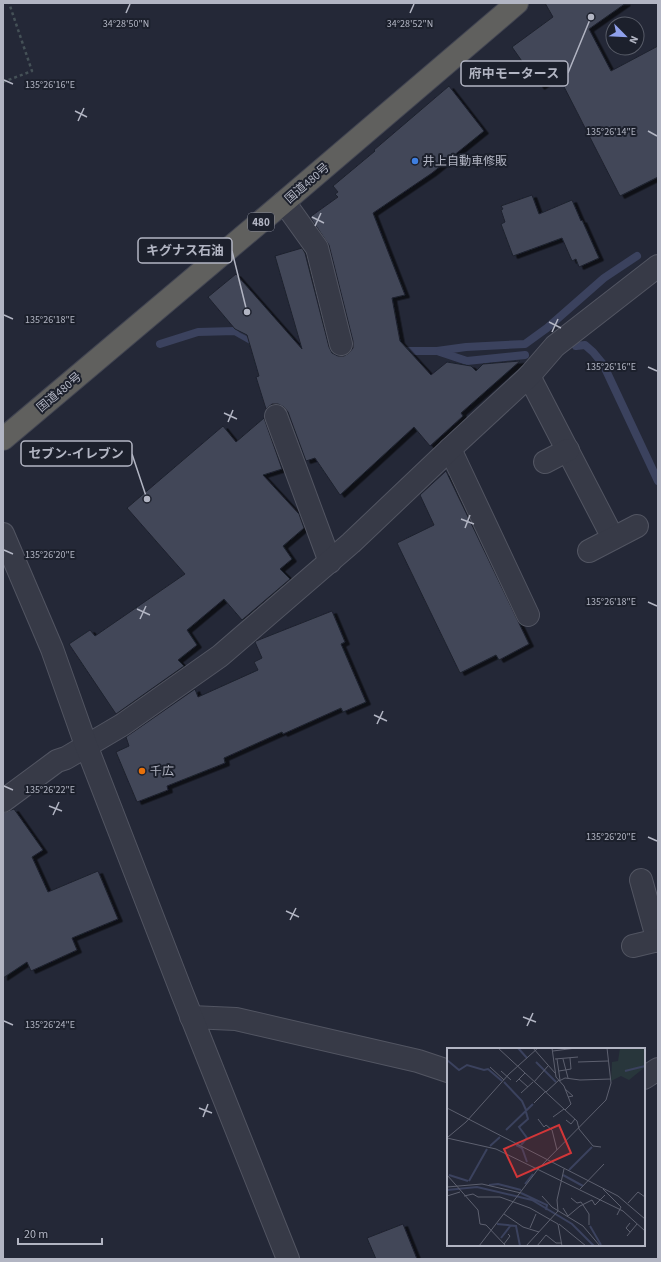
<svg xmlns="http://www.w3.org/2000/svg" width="661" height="1262" viewBox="0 0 661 1262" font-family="'Source Sans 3','Noto Sans JP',sans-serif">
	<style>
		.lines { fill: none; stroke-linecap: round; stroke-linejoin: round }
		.stream { stroke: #3b425e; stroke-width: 8 }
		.building { fill: #434758; stroke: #1e222e; filter: url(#shadow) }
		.minor-casing { stroke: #525562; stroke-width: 24 }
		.tertiary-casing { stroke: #525562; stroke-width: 24 }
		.trunk-casing { stroke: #424552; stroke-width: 24 }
		.path { stroke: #455157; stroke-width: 2.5; stroke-dasharray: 3 3; stroke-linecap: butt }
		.minor { stroke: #373a47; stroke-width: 22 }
		.tertiary { stroke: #373a47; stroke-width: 22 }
		.trunk { stroke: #60605e; stroke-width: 22 }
		.ticks { fill: none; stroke: #b2b5c3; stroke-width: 1.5 }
		.shop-dot { fill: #3f7fe0; stroke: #1c202c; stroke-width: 1.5 }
		.food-dot { fill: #e8710a; stroke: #1c202c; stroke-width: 1.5 }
		.labels { text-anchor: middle; stroke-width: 4; stroke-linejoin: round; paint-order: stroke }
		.shield { fill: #1c202c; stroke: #858896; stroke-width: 1 }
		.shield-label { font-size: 11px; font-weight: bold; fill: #b2b5c3 }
		.poi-label { font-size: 12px; fill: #b2b5c3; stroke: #1c202c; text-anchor: start }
		.street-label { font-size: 12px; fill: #b2b5c3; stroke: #1c202c }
		.inset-river { fill: none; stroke: #3b425e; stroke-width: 2 }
		.inset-road { fill: none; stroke: #5d606f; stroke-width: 1 }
		.view { fill: #d23638; fill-opacity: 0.15; stroke: #d23638; stroke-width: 2 }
		.inset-edge { fill: none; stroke: #b2b5c3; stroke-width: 2 }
		.ticks-label { font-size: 10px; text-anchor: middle; fill: #b2b5c3; stroke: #1c202c; stroke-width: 4; stroke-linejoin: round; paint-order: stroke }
		.leader { fill: none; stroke: #b2b5c3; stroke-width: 1.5 }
		.callout-dot { fill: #b2b5c3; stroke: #1c202c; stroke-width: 1.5 }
		.callout { fill: #1c202c; stroke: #b2b5c3; stroke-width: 1.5 }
		.callout-label { font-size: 13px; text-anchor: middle; font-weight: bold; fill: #b2b5c3 }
	</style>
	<defs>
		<filter id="shadow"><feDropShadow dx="4.5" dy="2.5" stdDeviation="0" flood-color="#0009"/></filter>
	</defs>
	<rect width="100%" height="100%" fill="#242837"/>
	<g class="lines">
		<g class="stream">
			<path d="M 160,344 L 198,332 L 235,331 L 258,344"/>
			<path d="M 576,346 L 585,345 L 593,352 L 603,364 L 658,481"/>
			<path d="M 399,351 L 437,351 L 466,347 L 525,344 L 547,328 L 604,278 L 637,256"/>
			<path d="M 440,352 L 467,361 L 525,355"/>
		</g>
	</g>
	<g class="building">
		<path d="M 545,3 L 626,3 L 589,29 L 611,71 L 658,46 L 658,177 L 620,196 L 558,75 L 540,87 L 512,47 L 553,17 Z"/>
		<path d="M 449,86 L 484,131 L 432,173 L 373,213 L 405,295 L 392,298 L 400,341 L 431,375 L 447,362 L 471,366 L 476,371 L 483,364 L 520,361 L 461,413 L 463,416 L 430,446 L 414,427 L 340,495 L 315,458 L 306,461 L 288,412 L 284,407 L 278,404 L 272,404 L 266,409 L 256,377 L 259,376 L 247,335 L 235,329 L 208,297 L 236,274 L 302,349 L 275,256 L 302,248 L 305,253 L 329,347 L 332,353 L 338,356 L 344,356 L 349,353 L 353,348 L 353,341 L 329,245 L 310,217 L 338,197 L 335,194 L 338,192 L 333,186 L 375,151 L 374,150 Z"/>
		<path d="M 532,195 L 539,214 L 572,200 L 581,221 L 582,220 L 599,258 L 579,267 L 576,259 L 572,261 L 562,238 L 513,256 L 501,224 L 505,222 L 501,210 L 503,209 L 501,206 Z"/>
		<path d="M 264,418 L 282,469 L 263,475 L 299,514 L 304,528 L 283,546 L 292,559 L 280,569 L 290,579 L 242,620 L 224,599 L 187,630 L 197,645 L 178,660 L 184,666 L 116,714 L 69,644 L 90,630 L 95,636 L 185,574 L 127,508 L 223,426 L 236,442 Z"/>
		<path d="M 446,471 L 529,644 L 499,660 L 496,655 L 460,673 L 397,543 L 434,525 L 420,495 Z"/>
		<path d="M 332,611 L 345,642 L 341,644 L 366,702 L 343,712 L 341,708 L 283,734 L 282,732 L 224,758 L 225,763 L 167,786 L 168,790 L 137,802 L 116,752 L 129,746 L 126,737 L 195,689 L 198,697 L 258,670 L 254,662 L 262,658 L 255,642 L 256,641 Z"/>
		<path d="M 14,809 L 43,850 L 32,857 L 48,892 L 98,871 L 118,919 L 72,938 L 77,950 L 31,971 L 27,962 L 3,978 L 3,813 Z"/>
		<path d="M 403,1224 L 417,1259 L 376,1259 L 367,1238 Z"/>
	</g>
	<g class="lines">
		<g class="minor-casing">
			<g id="minor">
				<path d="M 284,202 L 317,248 L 341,344"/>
				<path d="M 529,376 L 613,538"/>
				<path d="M 276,416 L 330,562"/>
				<path d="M 450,449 L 528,615"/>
				<path d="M 545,462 L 568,450"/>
				<path d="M 589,551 L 637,526"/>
				<path d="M 3,801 L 57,761 L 66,758 L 122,725 L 220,656 L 351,543 L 450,449 L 529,376 L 555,346 L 658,266"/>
				<path d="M 641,880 L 658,941"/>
				<path d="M 633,946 L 658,940"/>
				<path d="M 191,1017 L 236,1019 L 418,1061 L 448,1071"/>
				<path d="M 644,1078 L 658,1069"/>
			</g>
		</g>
		<g class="tertiary-casing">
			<path id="tertiary" d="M 3,534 L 52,649 L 86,745 L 182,993 L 288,1259"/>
		</g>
		<g class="trunk-casing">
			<path id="trunk" d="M 3,439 L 284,202 L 517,3"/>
		</g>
		<path class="path" d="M 3,82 L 32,71 L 9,3"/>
		<use href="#minor" class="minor"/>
		<use href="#tertiary" class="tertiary"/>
		<use href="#trunk" class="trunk"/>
	</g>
	<path class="ticks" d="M 126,13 L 130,4M 410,13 L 414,4M 4,80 L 13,84M 75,111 L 87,117M 78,121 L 84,108M 648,131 L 657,136M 312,217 L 324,223M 315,226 L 321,213M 4,315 L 13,319M 549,322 L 561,328M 552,332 L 558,319M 648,367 L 657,371M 224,413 L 237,419M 228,422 L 233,410M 461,519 L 474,524M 465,528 L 470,515M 4,550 L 13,554M 648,602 L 657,606M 137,609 L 150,615M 140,619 L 146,606M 374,715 L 387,721M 377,724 L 383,711M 4,786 L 13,790M 49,806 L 62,811M 53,815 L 59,802M 648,837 L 657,841M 286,911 L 299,917M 290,920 L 296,908M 523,1017 L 536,1022M 4,1021 L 13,1025M 527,1026 L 533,1013M 199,1108 L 212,1113M 203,1117 L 208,1104"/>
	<circle class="shop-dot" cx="415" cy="161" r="4"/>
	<circle class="food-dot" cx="142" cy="771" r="4"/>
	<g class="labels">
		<rect class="shield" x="248" y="213" width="26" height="18" rx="3"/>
		<g class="shield-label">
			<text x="261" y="226">480</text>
		</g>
		<g class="poi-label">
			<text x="423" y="165">井上自動車修販</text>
			<text x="150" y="775">千広</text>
		</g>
		<g class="street-label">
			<text transform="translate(307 183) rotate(-41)" y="4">国道480号</text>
			<text transform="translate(59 392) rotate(-40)" y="4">国道480号</text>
		</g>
	</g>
	<g transform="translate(447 1048)">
		<rect width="198" height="198" fill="#242837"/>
		<path d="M 173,0 L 198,0 L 198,19 L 182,32 L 174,28 L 164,33 L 165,14 L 171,13 Z" fill="#28363b"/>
		<path class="inset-river" d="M 71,0 L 80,10M 0,12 L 12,22 L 20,17 L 37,22 L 41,21 L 55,33M 89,14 L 109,34M 178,23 L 198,18M 57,34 L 75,53 L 79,62M 59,82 L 86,56M 69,97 L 75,100 L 80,114M 74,97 L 80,90 L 72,79 L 81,71 L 79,64M 43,98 L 53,89M 122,122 L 145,99M 2,127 L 21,133M 116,127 L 136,138M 22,133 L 40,101M 78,136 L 86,126M 42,137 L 51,136 L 74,142M 0,142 L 30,139 L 85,152 L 125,176 L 147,198M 74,145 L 100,157 L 99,162M 50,176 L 69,178 L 73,198M 143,178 L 154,197M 54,190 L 64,177"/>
		<path class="inset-road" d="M 51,0 L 130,73 L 132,81 L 146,98 L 154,99M 86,0 L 108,25M 105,0 L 109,29 L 117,38 L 124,56 L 118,62M 106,3 L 129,0M 108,11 L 131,9M 110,11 L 113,32M 116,11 L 121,30M 131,14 L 161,13M 43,19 L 57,32M 54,23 L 64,32M 112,23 L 124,21 L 123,10M 72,31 L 81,39M 112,33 L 118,30 L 133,32 L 164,31M 69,34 L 78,25M 87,34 L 101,18M 118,41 L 126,48 L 121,49M 99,44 L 112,32M 74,45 L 86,34M 87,55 L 99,43M 0,60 L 171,148 L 198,171M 106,69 L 117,61M 91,71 L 97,79 L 99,77 L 105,82 L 110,102M 119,72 L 124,76 L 128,71M 1,89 L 19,74 L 62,26 L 91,0M 0,90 L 49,101 L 176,163 L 198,183M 0,127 L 31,162 L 33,176 L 39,177 L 59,198M 0,139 L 35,136 L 74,145M 133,141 L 157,116M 156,141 L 174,159 L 170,167M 0,148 L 13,144M 17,148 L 26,146 L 31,149 L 53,149 L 83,160 L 111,176 L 115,198M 95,148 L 105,159 L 136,178 L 153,198M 124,150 L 130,155 L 134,154 L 142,166 L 142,177M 145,152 L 148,157 L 158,147M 181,155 L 191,144 L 198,149M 116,160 L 121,168 L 133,158 L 145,152M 57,166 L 76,179 L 92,184M 112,176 L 139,198M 83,180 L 89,166M 183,184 L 179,180 L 183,175M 180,188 L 190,176M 57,196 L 63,188 L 61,186M 32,198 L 92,120 L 159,52 L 164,35 L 160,0M 79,198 L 111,163 L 110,152 L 117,121M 90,198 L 99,187 L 109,195 L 115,195"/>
		<path class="view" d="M 112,77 L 124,105 L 70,129 L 57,101 Z"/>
		<rect width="198" height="198" class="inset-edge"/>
	</g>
	<g class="ticks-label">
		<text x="410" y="27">34°28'52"N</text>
		<text x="126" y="27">34°28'50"N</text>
		<text x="50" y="88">135°26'16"E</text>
		<text x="611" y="135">135°26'14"E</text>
		<text x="50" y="323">135°26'18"E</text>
		<text x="611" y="370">135°26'16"E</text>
		<text x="50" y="558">135°26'20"E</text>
		<text x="611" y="605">135°26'18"E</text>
		<text x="50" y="793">135°26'22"E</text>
		<text x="611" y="840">135°26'20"E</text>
		<text x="50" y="1028">135°26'24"E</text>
	</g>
	<path class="leader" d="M591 17L568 73M247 312L232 251M147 499L132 454"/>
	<g class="callout-dot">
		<circle cx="591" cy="17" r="4"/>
		<circle cx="247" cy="312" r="4"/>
		<circle cx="147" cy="499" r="4"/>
	</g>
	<g class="callout">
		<rect x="461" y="61" width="107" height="25" rx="4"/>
		<rect x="138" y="238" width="94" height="25" rx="4"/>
		<rect x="21" y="441" width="111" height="25" rx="4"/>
	</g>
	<g class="callout-label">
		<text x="514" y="78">府中モータース</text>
		<text x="185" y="255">キグナス石油</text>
		<text x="76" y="458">セブン-イレブン</text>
	</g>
	<rect width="661" height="1262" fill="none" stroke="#b2b5c3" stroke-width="8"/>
	<g transform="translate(625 36) rotate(114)"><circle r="19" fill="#1c202c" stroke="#585c68"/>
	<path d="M0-3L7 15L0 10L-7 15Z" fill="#8fa0eb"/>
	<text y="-6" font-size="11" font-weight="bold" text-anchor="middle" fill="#b2b5c3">N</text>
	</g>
	<path d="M18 1238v6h84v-6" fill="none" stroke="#b2b5c3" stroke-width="2"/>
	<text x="24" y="1238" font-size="12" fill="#b2b5c3" stroke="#1c202c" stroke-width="3" paint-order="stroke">20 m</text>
</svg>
